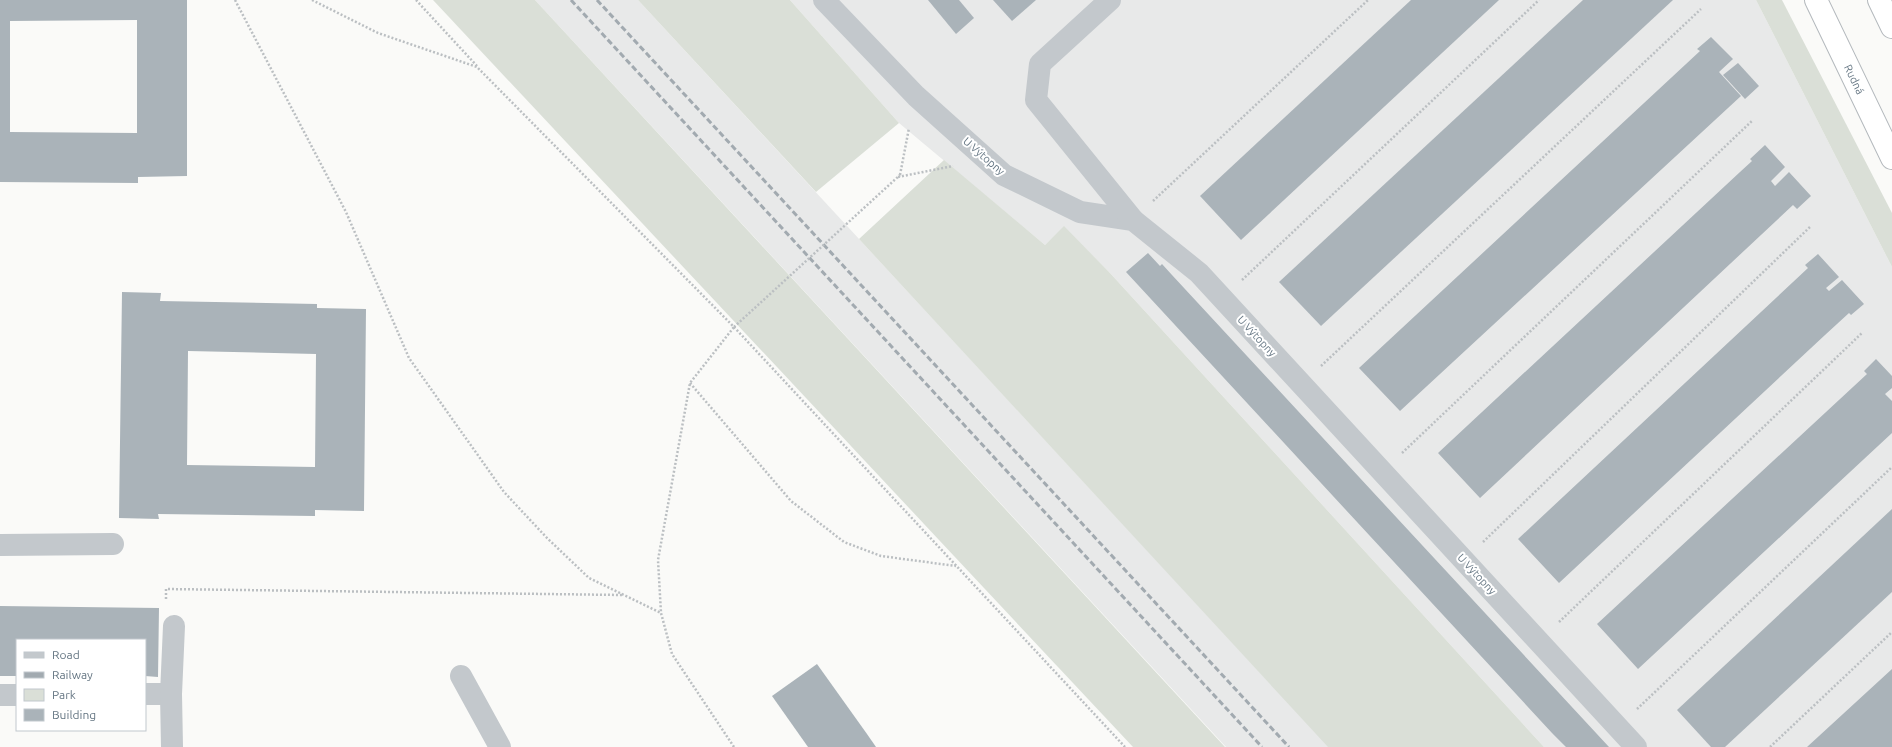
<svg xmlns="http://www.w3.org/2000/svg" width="1892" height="747" viewBox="0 0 1892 747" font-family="Ubuntu,sans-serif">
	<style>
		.built { fill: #e8e9e9 }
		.green { fill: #dadfd7 }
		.building { fill: #aab3b9; fill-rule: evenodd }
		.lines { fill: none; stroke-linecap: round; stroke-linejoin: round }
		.highway-casing { stroke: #b4b9bd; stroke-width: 24 }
		.path { stroke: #bbbfc2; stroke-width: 2.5; stroke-dasharray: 2 2; stroke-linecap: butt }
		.minor { stroke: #c3c8cc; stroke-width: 22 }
		.highway { stroke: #fff; stroke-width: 22 }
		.rail { stroke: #a2aab0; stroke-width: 3; stroke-dasharray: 6 3; stroke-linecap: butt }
		.path-bridge { stroke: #bbbfc2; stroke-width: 2.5; stroke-dasharray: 2 2; stroke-linecap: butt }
		.labels { text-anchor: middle; stroke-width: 4; stroke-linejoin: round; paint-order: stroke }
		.street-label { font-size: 11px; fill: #657683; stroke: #fff }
	</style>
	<rect width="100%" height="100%" fill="#fafaf8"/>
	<g class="built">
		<path d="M 535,0 L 638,0 L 1329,747 L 1226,747 Z"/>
		<path d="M 790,0 L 1756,0 L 1892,267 L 1892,747 L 1544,747 L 1110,273 L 1064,227 L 1045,245 L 899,123 Z"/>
	</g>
	<g class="green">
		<path d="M 433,0 L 535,0 L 1225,747 L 1133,747 Z"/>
		<path d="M 638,0 L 790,0 L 899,123 L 816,192 Z"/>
		<path d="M 1756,0 L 1782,0 L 1892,213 L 1892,267 Z"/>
		<path d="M 944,160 L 1045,245 L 1064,226 L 1110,273 L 1544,747 L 1328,747 L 859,239 Z"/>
	</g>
	<g class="building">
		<path d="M 0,0 L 187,0 L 187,176 L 138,177 L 138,183 L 0,182 ZM 137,20 L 137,133 L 10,132 L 10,21 Z"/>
		<path d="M 928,0 L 959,0 L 974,18 L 956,34 Z"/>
		<path d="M 993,0 L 1036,0 L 1012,21 Z"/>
		<path d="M 1411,0 L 1499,0 L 1241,240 L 1200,196 Z"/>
		<path d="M 1583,0 L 1673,0 L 1321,326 L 1279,282 Z"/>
		<path d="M 1711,37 L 1733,59 L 1719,72 L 1741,96 L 1400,411 L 1359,368 L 1700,51 L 1697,49 Z"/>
		<path d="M 1738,63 L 1759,86 L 1745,99 L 1723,75 Z"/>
		<path d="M 1765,145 L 1785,167 L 1771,181 L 1775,186 L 1789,172 L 1811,196 L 1797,209 L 1793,205 L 1480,498 L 1438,453 L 1740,172 L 1752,161 L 1750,159 Z"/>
		<path d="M 1148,253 L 1160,266 L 1162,264 L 1172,275 L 1609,747 L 1566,747 L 1552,733 L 1126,272 Z"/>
		<path d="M 1818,254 L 1839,277 L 1826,288 L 1829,291 L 1842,280 L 1864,304 L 1851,315 L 1849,313 L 1825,335 L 1559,583 L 1518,539 L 1808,268 L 1805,265 Z"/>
		<path d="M 122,292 L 161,293 L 160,301 L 317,304 L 317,308 L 366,309 L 364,511 L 315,510 L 315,516 L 158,514 L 159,519 L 119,518 ZM 188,351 L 316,354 L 315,467 L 187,465 Z"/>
		<path d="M 1876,359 L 1892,376 L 1892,388 L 1885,394 L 1892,401 L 1892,433 L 1638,669 L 1597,624 L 1867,374 L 1864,371 Z"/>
		<path d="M 1892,509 L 1892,592 L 1725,747 L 1711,747 L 1677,710 Z"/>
		<path d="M 0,606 L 159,608 L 158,677 L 145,676 L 145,640 L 17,640 L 17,676 L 0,676 Z"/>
		<path d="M 817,664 L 867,734 L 876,747 L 808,747 L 772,696 Z"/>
		<path d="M 1892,669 L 1892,747 L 1807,747 L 1819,736 Z"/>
	</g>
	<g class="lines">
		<g class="highway-casing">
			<g id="highway">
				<path id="s1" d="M 1816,0 L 1892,158"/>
				<path d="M 1879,0 L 1892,27"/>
			</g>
		</g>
		<g class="path">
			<path d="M 235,0 L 346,212 L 409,358 L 504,492 L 547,538 L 589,578 L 661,613"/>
			<path d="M 312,0 L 378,33 L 477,67 L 734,327 L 1125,747"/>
			<path d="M 416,0 L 477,66"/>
			<path d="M 900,175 L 909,128"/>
			<path d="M 898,177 L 953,166"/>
			<path d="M 1153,201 L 1368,0"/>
			<path d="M 1242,280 L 1539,0"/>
			<path d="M 1321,366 L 1701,9"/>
			<path d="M 690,383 L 791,501 L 844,542 L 881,556 L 956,566"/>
			<path d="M 1402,453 L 1753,120"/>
			<path d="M 1483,542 L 1811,226"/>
			<path d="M 166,599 L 166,589 L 622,595"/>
			<path d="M 1559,622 L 1862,333"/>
			<path d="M 1637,709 L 1892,467"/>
			<path d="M 734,747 L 672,654 L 661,613 L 658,560 L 690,383 L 734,327"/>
			<path d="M 1770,747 L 1892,632"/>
		</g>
		<g class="minor">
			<path d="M 824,0 L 916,96 L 1004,175 L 1080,212 L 1133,220 L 1199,273 L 1636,747"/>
			<path d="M 1110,0 L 1040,64 L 1036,100 L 1133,220"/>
			<path d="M 0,545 L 113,544"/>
			<path d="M 461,676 L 500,747"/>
			<path d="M 145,694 L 171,694"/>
			<path d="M 0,695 L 17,695"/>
			<path d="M 172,747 L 171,694 L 174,626"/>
		</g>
		<use href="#highway" class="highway"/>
		<g class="rail">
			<path d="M 571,0 L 1262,747"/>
			<path d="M 597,0 L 1289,747"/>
		</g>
		<path class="path-bridge" d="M 734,327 L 900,175"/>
	</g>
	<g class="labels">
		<g class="street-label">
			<text dy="4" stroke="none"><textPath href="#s1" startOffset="88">Rudná</textPath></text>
			<text transform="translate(984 156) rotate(41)" y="4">U Výtopny</text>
			<text transform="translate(1257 336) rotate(47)" y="4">U Výtopny</text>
			<text transform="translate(1477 574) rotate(47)" y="4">U Výtopny</text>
		</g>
	</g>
	<rect x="16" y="639" width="130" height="92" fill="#ffffff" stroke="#c1c8cd"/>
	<rect x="24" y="652" width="20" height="6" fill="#c3c8cc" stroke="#c1c8cd"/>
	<text x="52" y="659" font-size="12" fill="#657683">Road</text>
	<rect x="24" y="672" width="20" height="6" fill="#a2aab0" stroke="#c1c8cd"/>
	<text x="52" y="679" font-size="12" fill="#657683">Railway</text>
	<rect x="24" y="689" width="20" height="12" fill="#dadfd7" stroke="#c1c8cd"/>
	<text x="52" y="699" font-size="12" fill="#657683">Park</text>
	<rect x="24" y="709" width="20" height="12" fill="#aab3b9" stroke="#c1c8cd"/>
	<text x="52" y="719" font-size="12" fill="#657683">Building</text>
</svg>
